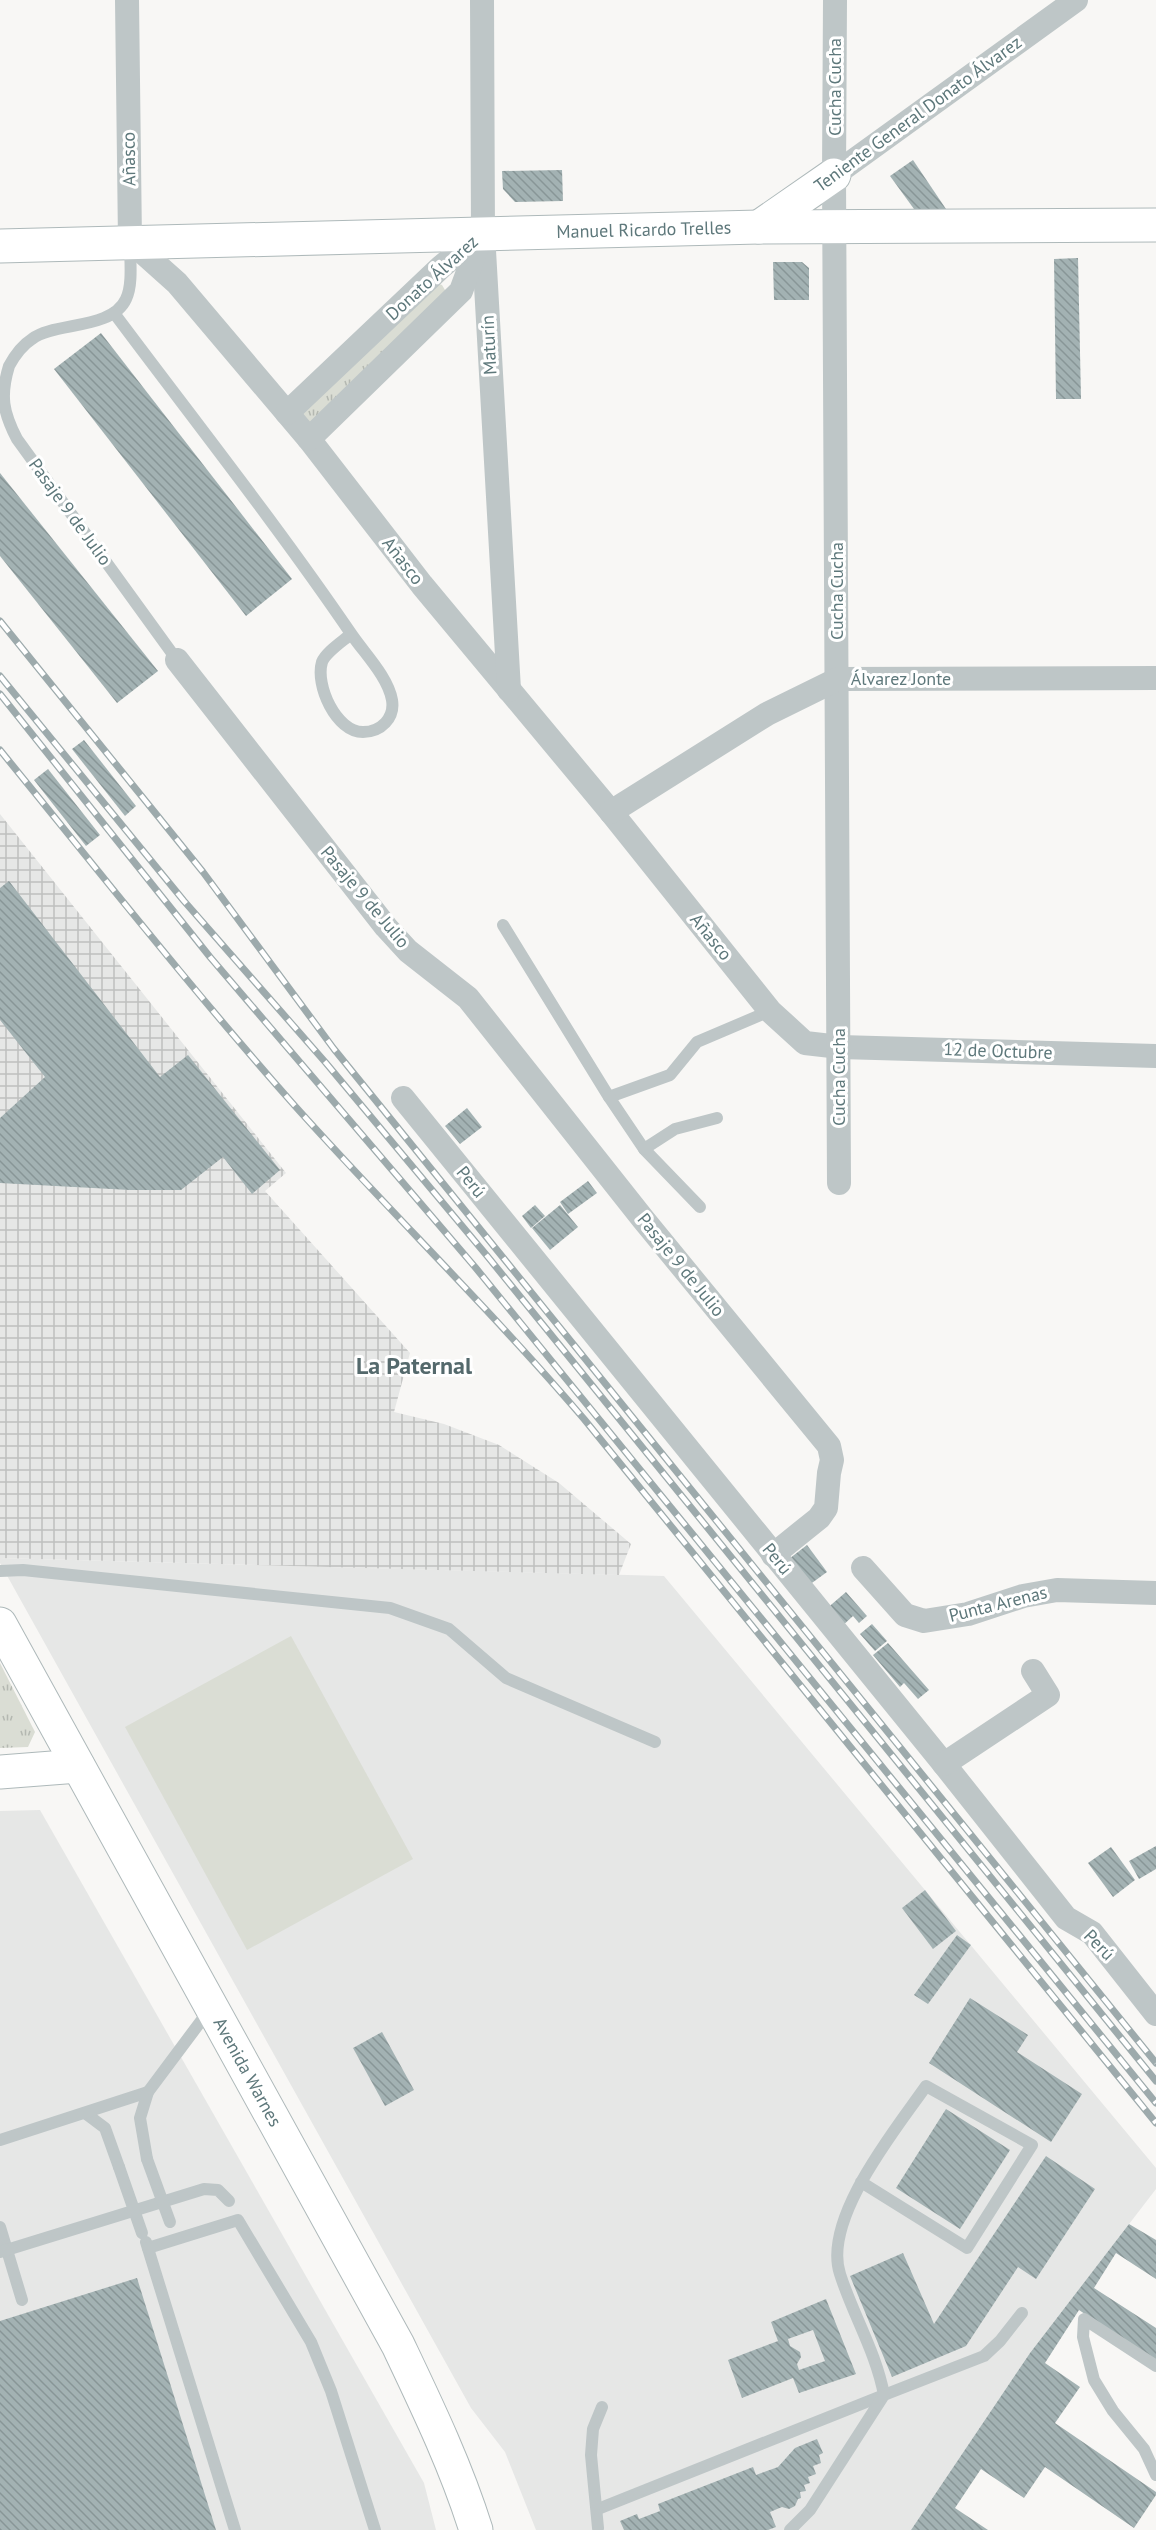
<svg xmlns="http://www.w3.org/2000/svg" width="1156" height="2530" viewBox="0 0 1156 2530" font-family="'PT Sans',sans-serif">
	<style>
		.built { fill: #e6e7e6 }
		.industrial { fill: url(#industrial-grid) }
		.park { fill: url(#park-tufts) }
		.pitch { fill: #daddd4 }
		.building { fill: url(#building-back-hatch); fill-rule: evenodd }
		.lines { fill: none; stroke-linecap: round; stroke-linejoin: round }
		.secondary-casing { stroke: #aeb9ba; stroke-width: 35 }
		.lane { stroke: #bec6c7; stroke-width: 12 }
		.street { stroke: #bec6c7; stroke-width: 24 }
		.secondary { stroke: #fff; stroke-width: 33 }
		.rail-casing { stroke: #9daaac; stroke-width: 7 }
		.rail { stroke: #fff; stroke-width: 4.5; stroke-dasharray: 14; stroke-linecap: butt }
		.lane-bridge { stroke: #bec6c7; stroke-width: 12 }
		.labels { text-anchor: middle; stroke-width: 6; stroke-linejoin: round; paint-order: stroke }
		.street-label { font-size: 18px; fill: #5e787b; stroke: #fff }
		.district-label { font-size: 24px; font-weight: bold; fill: #54696c; stroke: #fff }
	</style>
	<defs>
		<pattern id="industrial-grid" width="8" height="8" patternUnits="userSpaceOnUse" patternTransform="scale(1.5)"><rect width="8" height="8" fill="#e6e7e6"/><path d="M0 4h8M4 0v8" fill="none" stroke="#bec0bf"/></pattern>
		<pattern id="park-tufts" width="24" height="20" patternUnits="userSpaceOnUse" patternTransform="scale(1.5)"><rect width="24" height="20" fill="#daddd4"/><path d="M3 7l-1-3M5 7V3M7 7l1-3M15 17l-1-3M17 17v-4M19 17l1-3" fill="none" stroke="#b4b8b1"/></pattern>
		<pattern id="building-back-hatch" width="6" height="6" patternUnits="userSpaceOnUse" patternTransform="scale(1.5)"><rect width="6" height="6" fill="#a3b2b3"/><path d="M-1 5l2 2M0 0l6 6M5-1l2 2" fill="none" stroke="#889697"/></pattern>
	</defs>
	<rect width="100%" height="100%" fill="#f8f7f5"/>
	<g class="built">
		<path d="M 0,1558 L 664,1576 L 1156,2168 L 1156,2189 L 1030,2353 L 911,2530 L 536,2530 L 505,2452 L 471,2408 L 0,1563 Z"/>
		<path d="M 40,1810 L 424,2483 L 436,2530 L 0,2530 L 0,1811 Z"/>
	</g>
	<path class="industrial" d="M 0,814 L 286,1173 L 265,1191 L 410,1353 L 394,1412 L 444,1424 L 499,1445 L 559,1483 L 631,1544 L 619,1575 L 0,1558 Z"/>
	<g class="park">
		<path d="M 434,282 L 442,285 L 448,295 L 309,439 L 287,413 Z"/>
		<path d="M 0,1663 L 35,1732 L 28,1747 L 0,1748 Z"/>
	</g>
	<path class="pitch" d="M 291,1636 L 413,1859 L 247,1950 L 125,1727 Z"/>
	<g class="building">
		<path d="M 913,160 L 946,209 L 914,209 L 890,176 Z"/>
		<path d="M 562,170 L 563,201 L 515,202 L 503,189 L 502,171 Z"/>
		<path d="M 1078,258 L 1081,399 L 1056,399 L 1054,259 Z"/>
		<path d="M 773,262 L 802,262 L 809,268 L 809,300 L 774,300 Z"/>
		<path d="M 101,333 L 292,579 L 246,616 L 54,369 Z"/>
		<path d="M 0,473 L 158,671 L 117,703 L 0,556 Z"/>
		<path d="M 84,740 L 136,806 L 125,816 L 72,749 Z"/>
		<path d="M 48,769 L 100,835 L 86,846 L 34,780 Z"/>
		<path d="M 9,881 L 160,1077 L 188,1055 L 280,1170 L 252,1194 L 223,1157 L 181,1190 L 130,1190 L 0,1183 L 0,1118 L 45,1077 L 0,1020 L 0,888 Z"/>
		<path d="M 467,1108 L 482,1127 L 460,1144 L 445,1126 Z"/>
		<path d="M 588,1181 L 597,1193 L 568,1214 L 560,1202 Z"/>
		<path d="M 535,1205 L 545,1216 L 531,1228 L 522,1216 Z"/>
		<path d="M 560,1205 L 578,1227 L 550,1250 L 532,1228 Z"/>
		<path d="M 807,1545 L 827,1572 L 805,1588 L 785,1562 Z"/>
		<path d="M 846,1592 L 867,1616 L 859,1623 L 853,1616 L 840,1628 L 825,1610 Z"/>
		<path d="M 872,1624 L 887,1641 L 875,1651 L 860,1634 Z"/>
		<path d="M 888,1643 L 929,1690 L 918,1699 L 904,1683 L 900,1687 L 873,1655 Z"/>
		<path d="M 1156,1846 L 1156,1869 L 1139,1879 L 1129,1861 Z"/>
		<path d="M 1111,1847 L 1135,1880 L 1113,1897 L 1088,1863 Z"/>
		<path d="M 925,1890 L 956,1931 L 933,1949 L 902,1908 Z"/>
		<path d="M 957,1935 L 971,1945 L 928,2004 L 914,1995 Z"/>
		<path d="M 970,1998 L 1028,2035 L 1017,2052 L 1082,2094 L 1051,2142 L 929,2063 Z"/>
		<path d="M 382,2032 L 414,2090 L 385,2106 L 353,2048 Z"/>
		<path d="M 946,2109 L 1010,2150 L 960,2229 L 896,2188 Z"/>
		<path d="M 1046,2156 L 1095,2189 L 1036,2279 L 1018,2267 L 966,2346 L 892,2377 L 850,2276 L 903,2253 L 934,2324 Z"/>
		<path d="M 1129,2224 L 1156,2240 L 1156,2279 L 1116,2253 L 1094,2288 L 1156,2328 L 1156,2362 L 1079,2310 L 1045,2363 L 1080,2387 L 1055,2423 L 1156,2492 L 1156,2495 L 1134,2528 L 1045,2467 L 1024,2498 L 981,2469 L 955,2508 L 988,2530 L 911,2530 L 1030,2353 Z"/>
		<path d="M 137,2278 L 216,2530 L 0,2530 L 0,2321 Z"/>
		<path d="M 826,2299 L 856,2374 L 799,2393 L 793,2378 L 742,2398 L 728,2360 L 778,2341 L 771,2322 ZM 813,2330 L 825,2361 L 799,2370 L 797,2364 L 801,2357 L 800,2352 L 790,2346 L 788,2339 Z"/>
		<path d="M 817,2439 L 823,2453 L 819,2455 L 821,2463 L 813,2466 L 816,2474 L 808,2477 L 810,2483 L 804,2485 L 806,2491 L 800,2492 L 801,2498 L 798,2499 L 795,2506 L 789,2509 L 782,2507 L 770,2512 L 776,2527 L 768,2530 L 624,2530 L 620,2521 L 637,2514 L 639,2519 L 660,2511 L 658,2504 L 753,2467 L 756,2475 L 778,2467 L 795,2448 Z"/>
	</g>
	<g class="lines">
		<g class="secondary-casing">
			<g id="secondary">
				<path d="M 759,227 L 834,175"/>
				<path id="s1" d="M 0,246 L 759,227 L 1156,225"/>
				<path id="s2" d="M 0,1624 L 398,2345 C 427,2406 456,2466 476,2530"/>
				<path d="M 0,1772 L 78,1766"/>
			</g>
		</g>
		<g class="lane">
			<path d="M 130,244 C 130,260 133,285 126,299 C 112,330 54,322 32,339 C 21,346 15,355 9,366 C 0,396 3,412 17,439 L 177,660"/>
			<path d="M 114,313 C 194,420 277,525 352,635 C 365,654 388,677 392,700 C 395,718 381,732 363,732 C 336,732 315,685 322,662 C 326,652 343,641 351,634"/>
			<path d="M 503,925 L 609,1097 L 670,1075 L 697,1042 L 770,1011"/>
			<path d="M 609,1097 L 644,1149 L 700,1207"/>
			<path d="M 644,1149 L 675,1129 L 717,1118"/>
			<path d="M 0,1571 L 23,1570 L 390,1608 L 449,1629 L 506,1678 L 655,1742"/>
			<path d="M 85,2113 L 105,2128 L 119,2167"/>
			<path d="M 0,2140 L 148,2092"/>
			<path d="M 147,2159 L 140,2118 L 148,2092 L 210,2009"/>
			<path d="M 0,2227 L 22,2300"/>
			<path d="M 146,2242 L 235,2530"/>
			<path d="M 148,2248 L 238,2220 L 311,2342 L 331,2391 L 375,2530"/>
			<path d="M 0,2252 L 204,2189 L 218,2190 L 229,2201"/>
			<path d="M 1156,2366 L 1084,2319 L 1083,2337 L 1094,2380 L 1113,2411 L 1144,2449 L 1156,2475"/>
			<path d="M 598,2509 L 884,2395 C 876,2352 853,2315 840,2274 C 822,2219 896,2129 926,2086 L 1032,2145 L 967,2248 L 861,2182"/>
			<path d="M 598,2528 L 591,2455 L 593,2429 L 602,2407"/>
			<path d="M 790,2530 L 810,2510 L 884,2395 L 984,2356 L 1000,2341 L 1022,2313"/>
		</g>
		<g class="street">
			<path d="M 127,0 L 130,241 L 177,283 L 309,439 L 422,585 L 611,812 L 770,1011 L 805,1043 L 840,1047 L 1156,1056"/>
			<path d="M 482,0 L 483,233 L 509,690"/>
			<path d="M 835,0 L 834,175 L 839,1183"/>
			<path d="M 834,175 L 1076,0"/>
			<path d="M 287,413 L 441,267 L 481,234"/>
			<path d="M 309,439 L 461,291 L 479,242"/>
			<path d="M 177,660 L 386,927 L 408,951 L 468,998 L 643,1219 L 829,1446 L 832,1460 L 829,1473 L 826,1508 L 819,1518 L 773,1555"/>
			<path d="M 611,812 L 767,714 L 838,679 L 1156,678"/>
			<path d="M 403,1098 L 944,1764 L 1066,1918 L 1092,1933 L 1156,2014"/>
			<path d="M 863,1568 L 905,1615 L 924,1621 L 968,1614 L 1023,1596 L 1057,1590 L 1156,1593"/>
			<path d="M 944,1764 L 1048,1695 L 1033,1671"/>
		</g>
		<use href="#secondary" class="secondary"/>
		<g class="rail-casing">
			<g id="rail">
				<path d="M 0,621 L 203,872 L 334,1049 L 1156,2063"/>
				<path d="M 0,676 L 184,901 L 326,1063 L 488,1257 L 1156,2081"/>
				<path d="M 0,694 L 210,957 L 475,1267 L 1156,2103"/>
				<path d="M 0,750 C 97,869 193,991 295,1106 C 390,1212 492,1311 584,1419 L 1156,2123"/>
			</g>
		</g>
		<use href="#rail" class="rail"/>
		<g class="lane-bridge">
			<path d="M 147,2159 L 170,2222"/>
			<path d="M 119,2167 L 142,2233"/>
		</g>
	</g>
	<g class="labels">
		<g class="street-label">
			<text transform="translate(835 87) rotate(-90)" y="6">Cucha Cucha</text>
			<text transform="translate(918 114) rotate(-36)" y="6">Teniente General Donato Álvarez</text>
			<text transform="translate(129 159) rotate(-91)" y="6">Añasco</text>
			<text dy="6" stroke="none"><textPath href="#s1" startOffset="644">Manuel Ricardo Trelles</textPath></text>
			<text transform="translate(432 278) rotate(-42)" y="6">Donato Álvarez</text>
			<text transform="translate(489 345) rotate(-93)" y="6">Maturín</text>
			<text transform="translate(70 512) rotate(54)" y="6">Pasaje 9 de Julio</text>
			<text transform="translate(403 561) rotate(52)" y="6">Añasco</text>
			<text transform="translate(837 591) rotate(-90)" y="6">Cucha Cucha</text>
			<text x="901" y="685">Álvarez Jonte</text>
			<text transform="translate(365 897) rotate(50)" y="6">Pasaje 9 de Julio</text>
			<text transform="translate(711 937) rotate(51)" y="6">Añasco</text>
			<text transform="translate(998 1051) rotate(2)" y="6">12 de Octubre</text>
			<text transform="translate(839 1077) rotate(-90)" y="6">Cucha Cucha</text>
			<text transform="translate(471 1182) rotate(51)" y="6">Perú</text>
			<text transform="translate(681 1265) rotate(51)" y="6">Pasaje 9 de Julio</text>
			<text transform="translate(777 1559) rotate(51)" y="6">Perú</text>
			<text transform="translate(998 1604) rotate(-14)" y="6">Punta Arenas</text>
			<text transform="translate(1099 1945) rotate(46)" y="6">Perú</text>
			<text dy="6" stroke="none"><textPath href="#s2" startOffset="512">Avenida Warnes</textPath></text>
		</g>
		<g class="district-label">
			<text x="414" y="1374">La Paternal</text>
		</g>
	</g>
</svg>
